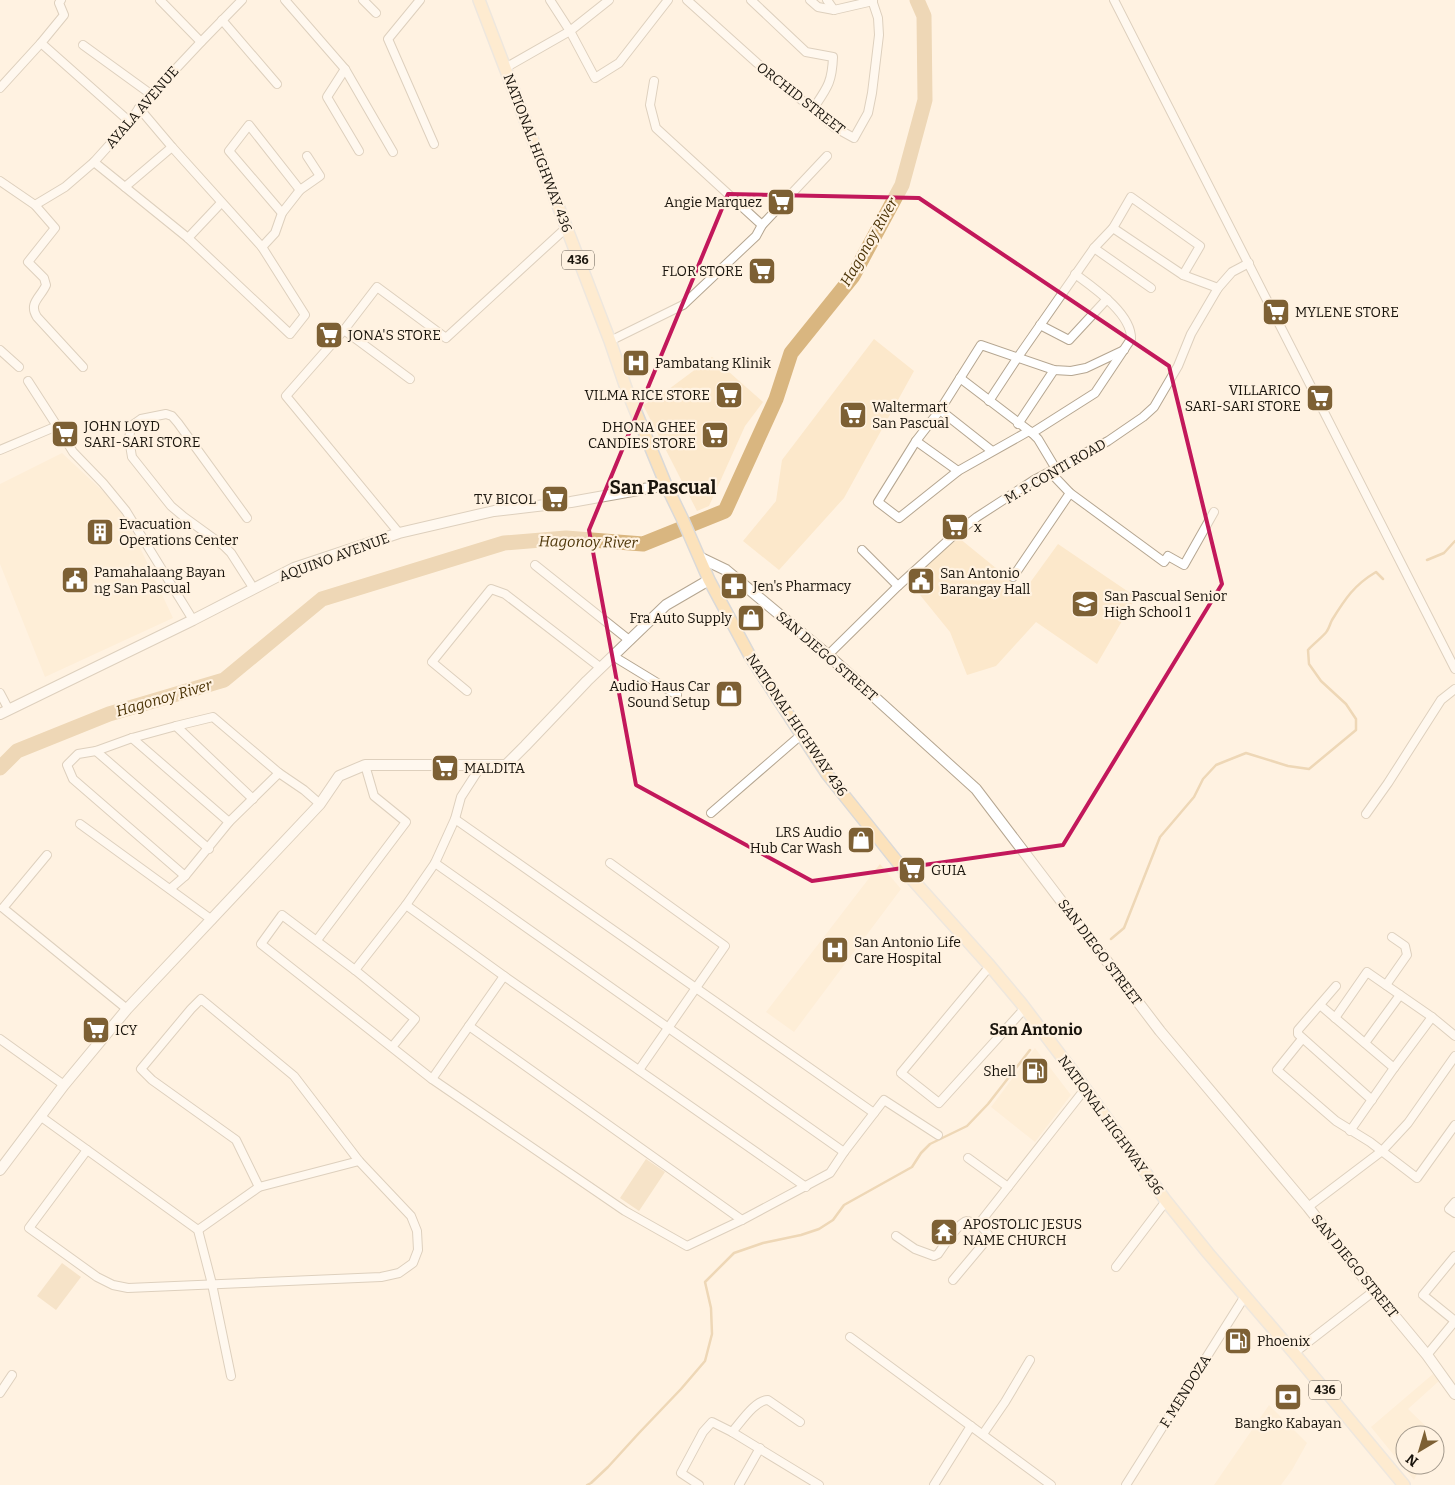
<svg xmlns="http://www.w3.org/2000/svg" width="1455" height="1485" viewBox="0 0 1455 1485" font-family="Bitter,serif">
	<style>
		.built { fill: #fce8cb }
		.green { fill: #ebd0a8 }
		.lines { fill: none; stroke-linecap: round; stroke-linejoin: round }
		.stream { stroke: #d9b680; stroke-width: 2.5 }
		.river { stroke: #d9b680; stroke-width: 15 }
		.street-casing { stroke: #b5a691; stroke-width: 10 }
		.secondary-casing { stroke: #b5a691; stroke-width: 12 }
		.primary-casing { stroke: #dad9d8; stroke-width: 14 }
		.street { stroke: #fff; stroke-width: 8 }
		.secondary { stroke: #fff; stroke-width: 10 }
		.primary { stroke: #fce2bb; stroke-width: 11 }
		.marked { fill: none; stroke: #c2185b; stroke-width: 4; stroke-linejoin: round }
		.labels { text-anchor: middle; stroke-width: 4.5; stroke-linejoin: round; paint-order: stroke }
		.shield { fill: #fff2e1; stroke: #5e574c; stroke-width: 1 }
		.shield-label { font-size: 12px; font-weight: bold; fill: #19140c }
		.street-label { font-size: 14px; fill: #19140c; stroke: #fff2e1 }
		.poi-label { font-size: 14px; fill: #19140c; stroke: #fff2e1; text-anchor: start }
		.water-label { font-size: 15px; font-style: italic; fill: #4c3407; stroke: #fff2e1 }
		.quarter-label { font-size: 16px; font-weight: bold; fill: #19140c; stroke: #fff2e1 }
		.district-label { font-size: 19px; font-weight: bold; fill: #19140c; stroke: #fff2e1 }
	</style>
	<rect width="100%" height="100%" fill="#fff2e1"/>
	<g class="built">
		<path d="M 874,339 L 914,371 L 844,498 L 779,570 L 743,541 L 776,501 L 782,460 Z"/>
		<path d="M 712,357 L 763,402 L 745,426 L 709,506 L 697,511 L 643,405 L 661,395 Z"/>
		<path d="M 62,453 L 122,509 L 173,618 L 45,677 L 0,564 L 0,484 Z"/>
		<path d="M 959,538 L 1024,591 L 1058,544 L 1136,597 L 1097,664 L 1036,622 L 996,666 L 967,675 L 950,632 L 920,595 L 933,585 L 920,569 Z"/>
		<path d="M 880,864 L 901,889 L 794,1032 L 766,1012 Z"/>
		<path d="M 1035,1048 L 1071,1095 L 1035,1142 L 991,1107 Z"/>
		<path d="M 1433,1374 L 1439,1381 L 1408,1409 L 1435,1435 L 1405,1435 L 1405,1465 L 1421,1465 L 1414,1480 L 1371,1427 Z"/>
		<path d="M 1269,1405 L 1307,1443 L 1292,1470 L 1281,1485 L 1214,1485 Z"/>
	</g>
	<g class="green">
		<path d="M 646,1159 L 665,1172 L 639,1211 L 620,1198 Z"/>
		<path d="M 62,1263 L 81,1277 L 56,1310 L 37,1296 Z"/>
	</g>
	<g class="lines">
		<g class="stream">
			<path d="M 1427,560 L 1444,553 L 1455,541"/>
			<path d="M 1111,939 L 1124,928 L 1160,837 L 1194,797 L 1203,779 L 1216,765 L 1246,753 L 1288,766 L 1309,769 L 1356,730 L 1356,719 L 1346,704 L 1321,681 L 1309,664 L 1308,650 C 1312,645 1325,635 1327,631 C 1329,628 1330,624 1332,620 C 1345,599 1354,585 1376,572 L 1383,579"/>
			<path d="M 587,1485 L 591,1483 L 608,1467 L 639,1433 L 681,1389 L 705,1361 L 712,1334 L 711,1308 L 705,1282 L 734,1253 L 763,1243 L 801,1235 L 819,1229 L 833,1220 L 844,1205 L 912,1167 L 921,1153 L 930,1144 L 967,1126 L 988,1104 L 1030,1050"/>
		</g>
		<path class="river" d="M 0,768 L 17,751 L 109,714 L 224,680 L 322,599 L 504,543 L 566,538 L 643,544 L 725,511 L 776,399 L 791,353 L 853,276 L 902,185 L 925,100 L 924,16 L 917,0"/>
		<g class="street-casing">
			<g id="street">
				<path d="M 160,0 L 201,42"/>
				<path d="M 285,0 L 345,69 L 393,152"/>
				<path d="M 363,0 L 376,13"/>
				<path d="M 420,0 L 388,39 L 434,144"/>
				<path d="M 550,0 L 570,31 L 595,78 L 619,63 L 668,0"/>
				<path d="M 687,0 L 757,63 L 834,127 L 854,138 L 868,113 L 872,93 L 879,35 L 878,18 L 872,0"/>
				<path d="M 751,0 L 806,52 L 833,57 C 832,83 827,88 813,109"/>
				<path d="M 810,0 L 818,7 L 834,10 L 873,1"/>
				<path d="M 827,0 L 834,10"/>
				<path d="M 1114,0 L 1455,669"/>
				<path d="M 222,20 L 277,84"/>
				<path d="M 41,43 L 64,15 L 59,3 L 61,0"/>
				<path d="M 83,45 L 152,95"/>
				<path d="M 505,68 L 570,31 L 609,0"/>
				<path d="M 345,69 L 327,97 L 359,151"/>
				<path d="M 654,81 L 650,105 L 656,128 L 762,225"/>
				<path d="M 0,88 L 41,43 L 130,122"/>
				<path d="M 139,108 L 172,147 L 262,247"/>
				<path d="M 94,162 L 188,238 L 290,334 L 305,315 L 262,247 L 275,233 L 282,213 L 300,190 L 320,176 L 307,156"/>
				<path d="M 0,181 L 35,205 L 55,228 L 28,262 L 44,278 L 46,285 C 41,297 28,303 37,317 L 83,367"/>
				<path d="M 125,187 L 172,147"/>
				<path d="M 35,205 L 65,187 L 94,162 L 130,122 L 139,108 L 201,42 L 242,0"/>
				<path d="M 282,213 L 229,151 L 249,125 L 300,190"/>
				<path d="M 1113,228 L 1183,275 L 1218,288"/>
				<path d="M 188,238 L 221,203"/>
				<path d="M 1094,248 L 1151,288"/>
				<path d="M 1040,325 L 1069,340 L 1107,299"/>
				<path d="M 344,330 L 410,379"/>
				<path d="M 610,341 L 683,305 L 756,236 L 762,225 L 827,156"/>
				<path d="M 0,350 L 19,367"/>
				<path d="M 960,378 L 1032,433 L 1038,439 L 1056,469"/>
				<path d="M 28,381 L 57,426"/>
				<path d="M 989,401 L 1018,357 L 1094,248 L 1113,228 L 1131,197 L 1200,246 L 1183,275"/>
				<path d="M 940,410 L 992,451"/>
				<path d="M 1018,424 L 1054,370"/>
				<path d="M 1029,431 L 958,471 L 899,518 L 878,502 L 916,441 L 940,410 L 981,345 L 1054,370 L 1071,371 L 1086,368 L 1124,350"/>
				<path d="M 1032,433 L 1095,393 L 1131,339 C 1132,314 1094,288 1075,274"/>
				<path d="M 916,441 L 958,471"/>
				<path d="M 0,450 L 57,426 L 73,452 L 103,483 L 126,511 L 193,620"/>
				<path d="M 1050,472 L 1070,493 L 1164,562 L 1168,556 L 1184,565 L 1214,512"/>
				<path d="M 247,518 L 178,423 L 172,416 L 166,414 L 141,419 L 131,426 L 129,439 L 132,457 L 171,506 L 184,517 L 224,546 L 231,553 L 254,589"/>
				<path d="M 399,533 L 286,396 L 344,330 L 377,287 L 446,338 L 566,228"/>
				<path d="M 862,550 L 898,586"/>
				<path d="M 535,565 L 629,640"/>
				<path d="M 1013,577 L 1070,493"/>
				<path d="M 828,655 L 898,586 L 954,535 L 977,517 L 1034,480 L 1108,441 L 1143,417 L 1154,407 L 1178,366 L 1191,334 L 1218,288 L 1232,272 L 1249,263"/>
				<path d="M 613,656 L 677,695"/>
				<path d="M 467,691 L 432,662 L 491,589 L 505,594 L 601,668"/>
				<path d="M 0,693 L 9,710"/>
				<path d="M 176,726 L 132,738 L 96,751 L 78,754 L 67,765 L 73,779 L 185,876 L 229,822 L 279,773 L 304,790 L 320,804"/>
				<path d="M 132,738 L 229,822"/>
				<path d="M 96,751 L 209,849"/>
				<path d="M 253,799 L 176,726 L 213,717 L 279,773"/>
				<path d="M 711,813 L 801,735"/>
				<path d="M 1366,814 L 1388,783 L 1441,700 L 1455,689"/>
				<path d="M 455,819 L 874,1113"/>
				<path d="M 80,824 L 212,920"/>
				<path d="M 47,855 L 3,908 L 127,1009"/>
				<path d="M 435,863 L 844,1152"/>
				<path d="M 610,863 L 725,946 L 639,1070"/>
				<path d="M 170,889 L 185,876"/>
				<path d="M 406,905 L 504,976 L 806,1187"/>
				<path d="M 317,940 L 406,822 L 374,796 L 365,765"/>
				<path d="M 990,966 L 901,1073 L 939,1103 L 1025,1008"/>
				<path d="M 355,970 L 406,905 L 435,863 L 455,819 L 461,797 L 481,766"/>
				<path d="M 1386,985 L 1407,955 L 1405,946 L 1392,937"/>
				<path d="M 1336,986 L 1298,1030 L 1298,1034 L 1372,1100"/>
				<path d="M 1320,1005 L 1394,1068"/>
				<path d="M 1335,1018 L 1367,972 L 1432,1017 L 1455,1036"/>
				<path d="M 469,1026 L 742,1220"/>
				<path d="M 0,1039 L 64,1085"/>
				<path d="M 1302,1039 L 1277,1070 L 1336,1121 L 1370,1142 L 1417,1178 L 1455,1125"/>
				<path d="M 1365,1043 L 1400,995"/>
				<path d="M 392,1047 L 415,1019 L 355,970 L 282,915 L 261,944 L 432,1079 L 625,1211 L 687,1246 L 742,1220 L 830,1173 L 844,1152 L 884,1100 L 938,1135"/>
				<path d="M 432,1079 L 504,976"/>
				<path d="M 40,1116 L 198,1230 L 212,1284 L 231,1376"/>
				<path d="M 1350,1131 L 1394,1068 L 1432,1017"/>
				<path d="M 87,1150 L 29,1228 L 97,1277 L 113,1285 L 128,1288 L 381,1277 L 399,1273 L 413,1263 L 418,1250 L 417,1231 L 411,1216 L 359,1161 L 294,1076 L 201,999 L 191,1009 L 141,1069 L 152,1080 L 236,1140 L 259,1187"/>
				<path d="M 968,1158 L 1008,1187"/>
				<path d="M 1455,1202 L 1449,1209 L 1455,1213"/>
				<path d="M 1308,1207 L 1382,1151 L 1408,1123 L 1455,1056"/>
				<path d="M 978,1225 L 1085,1089"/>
				<path d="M 198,1230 L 259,1187 L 359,1161"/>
				<path d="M 896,1236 L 915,1249 L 934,1256 L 938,1254 C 943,1247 959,1222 967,1221 C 970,1221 976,1224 979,1225 C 983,1228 988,1232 989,1237 L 953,1280"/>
				<path d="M 1455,1256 L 1423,1295 L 1455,1321"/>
				<path d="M 1116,1267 L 1166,1201"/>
				<path d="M 850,1337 L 1051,1485"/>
				<path d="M 1294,1353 L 1374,1291"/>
				<path d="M 1427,1355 L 1455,1321"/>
				<path d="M 0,1393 L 12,1375"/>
				<path d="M 732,1432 C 741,1422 755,1400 768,1400 L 800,1422"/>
				<path d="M 983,1434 L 1005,1402 L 1030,1360"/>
				<path d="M 699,1485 L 681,1473 L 703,1432 L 712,1422 L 732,1432 L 819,1485"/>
				<path d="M 739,1485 L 760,1448"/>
				<path d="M 934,1485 L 971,1426"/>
				<path d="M 1126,1485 L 1245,1296"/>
			</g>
		</g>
		<g class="secondary-casing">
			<g id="secondary">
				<path d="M 699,557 L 726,570 L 828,655 L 976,789 L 1160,1031 L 1308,1207 L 1374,1291 L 1427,1355 L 1455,1394"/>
				<path d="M 0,714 L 193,620 L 294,568 L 399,533 L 494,511 L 571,502 L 666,485"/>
				<path d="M 0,1170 L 64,1085 L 127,1009 L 320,804 L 339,776 L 365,765 L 506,765 L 525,746 L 587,681 L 666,605 L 709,580"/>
			</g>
		</g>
		<g class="primary-casing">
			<path id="primary" d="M 479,0 L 610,341 L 626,388 L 666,485 L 682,518 L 709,580 L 750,656 L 827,774 L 903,869 L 990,966 L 1021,1003 L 1074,1073 L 1166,1201 L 1208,1253 L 1294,1353 L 1404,1485"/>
		</g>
		<use href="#street" class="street"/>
		<use href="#secondary" class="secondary"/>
		<use href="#primary" class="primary"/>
	</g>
	<path d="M0 0H1455V1485H0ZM 728,194 L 919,198 L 1169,366 L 1222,584 L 1063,845 L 812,881 L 636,785 L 589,530 Z" fill="#fff2e1" fill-opacity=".55" fill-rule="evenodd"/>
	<path class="marked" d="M 728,194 L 919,198 L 1169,366 L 1222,584 L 1063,845 L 812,881 L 636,785 L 589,530 Z"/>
	<defs>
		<g id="supermarket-square" transform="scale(1.4375)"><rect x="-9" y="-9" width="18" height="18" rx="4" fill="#7d6034" stroke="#fff2e1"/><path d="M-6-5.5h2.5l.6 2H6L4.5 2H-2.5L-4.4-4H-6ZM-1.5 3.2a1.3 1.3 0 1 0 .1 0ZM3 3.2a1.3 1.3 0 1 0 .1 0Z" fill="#fff"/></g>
		<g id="hospital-square" transform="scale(1.4375)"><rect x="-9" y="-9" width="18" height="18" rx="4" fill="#7d6034" stroke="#fff2e1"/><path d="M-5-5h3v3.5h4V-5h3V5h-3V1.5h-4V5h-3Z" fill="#fff"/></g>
		<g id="building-square" transform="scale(1.4375)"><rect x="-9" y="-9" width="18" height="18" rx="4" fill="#7d6034" stroke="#fff2e1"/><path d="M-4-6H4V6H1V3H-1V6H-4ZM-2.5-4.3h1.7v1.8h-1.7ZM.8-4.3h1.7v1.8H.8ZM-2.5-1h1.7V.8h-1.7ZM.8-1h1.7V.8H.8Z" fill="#fff"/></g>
		<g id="civic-square" transform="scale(1.4375)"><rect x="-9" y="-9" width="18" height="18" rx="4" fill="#7d6034" stroke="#fff2e1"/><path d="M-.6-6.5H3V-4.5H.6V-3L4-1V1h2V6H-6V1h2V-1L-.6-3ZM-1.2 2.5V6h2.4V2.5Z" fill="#fff"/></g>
		<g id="pharmacy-square" transform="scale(1.4375)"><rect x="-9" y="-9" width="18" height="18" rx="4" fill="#7d6034" stroke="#fff2e1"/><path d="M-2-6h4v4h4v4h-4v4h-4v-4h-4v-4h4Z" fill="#fff"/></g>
		<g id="school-square" transform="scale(1.4375)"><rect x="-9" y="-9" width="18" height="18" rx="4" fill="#7d6034" stroke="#fff2e1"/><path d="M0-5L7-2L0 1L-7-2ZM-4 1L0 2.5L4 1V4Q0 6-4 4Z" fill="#fff"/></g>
		<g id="shop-square" transform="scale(1.4375)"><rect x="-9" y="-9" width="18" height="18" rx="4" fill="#7d6034" stroke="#fff2e1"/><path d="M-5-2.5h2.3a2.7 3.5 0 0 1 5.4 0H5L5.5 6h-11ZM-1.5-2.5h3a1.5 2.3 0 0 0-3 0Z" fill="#fff"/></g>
		<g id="fuel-square" transform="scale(1.4375)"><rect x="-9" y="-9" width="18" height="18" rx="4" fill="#7d6034" stroke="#fff2e1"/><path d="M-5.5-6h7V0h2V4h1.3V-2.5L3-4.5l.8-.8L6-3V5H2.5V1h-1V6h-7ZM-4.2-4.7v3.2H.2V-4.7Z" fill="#fff"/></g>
		<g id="temple-square" transform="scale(1.4375)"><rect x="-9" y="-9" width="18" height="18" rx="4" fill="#7d6034" stroke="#fff2e1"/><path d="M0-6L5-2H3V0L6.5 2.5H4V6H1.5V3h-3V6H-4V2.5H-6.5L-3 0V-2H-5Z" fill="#fff"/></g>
		<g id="bank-square" transform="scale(1.4375)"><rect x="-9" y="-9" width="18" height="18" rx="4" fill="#7d6034" stroke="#fff2e1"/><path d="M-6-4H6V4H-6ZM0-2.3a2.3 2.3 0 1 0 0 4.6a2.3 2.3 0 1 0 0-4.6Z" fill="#fff"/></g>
	</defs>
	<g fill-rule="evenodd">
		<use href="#supermarket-square" x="781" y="202"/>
		<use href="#supermarket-square" x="762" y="271"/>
		<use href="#supermarket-square" x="1276" y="312"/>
		<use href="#supermarket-square" x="329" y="335"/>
		<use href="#hospital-square" x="636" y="363"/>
		<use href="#supermarket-square" x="729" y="395"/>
		<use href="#supermarket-square" x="1320" y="398"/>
		<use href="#supermarket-square" x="853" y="415"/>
		<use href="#supermarket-square" x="65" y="434"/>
		<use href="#supermarket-square" x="715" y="435"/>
		<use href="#supermarket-square" x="555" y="499"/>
		<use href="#supermarket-square" x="955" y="527"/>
		<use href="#building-square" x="100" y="532"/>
		<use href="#civic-square" x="75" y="580"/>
		<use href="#civic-square" x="921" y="581"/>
		<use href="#pharmacy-square" x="734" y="586"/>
		<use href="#school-square" x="1085" y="604"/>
		<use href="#shop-square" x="751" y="618"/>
		<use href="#shop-square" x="729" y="694"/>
		<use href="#supermarket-square" x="445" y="768"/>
		<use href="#shop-square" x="861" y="840"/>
		<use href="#supermarket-square" x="912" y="870"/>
		<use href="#hospital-square" x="835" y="950"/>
		<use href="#supermarket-square" x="96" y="1030"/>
		<use href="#fuel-square" x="1035" y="1071"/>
		<use href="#temple-square" x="944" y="1232"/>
		<use href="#fuel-square" x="1238" y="1341"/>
		<use href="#bank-square" x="1288" y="1397"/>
	</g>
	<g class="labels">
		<g class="shield">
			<rect x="562" y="250.5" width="32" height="19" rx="4"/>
			<rect x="1309" y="1380.5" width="32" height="19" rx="4"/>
		</g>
		<g class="shield-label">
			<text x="578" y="264">436</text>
			<text x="1325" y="1394">436</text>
		</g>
		<g class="street-label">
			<text transform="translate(801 98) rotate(38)" y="5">ORCHID STREET</text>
			<text transform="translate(142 107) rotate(-49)" y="5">AYALA AVENUE</text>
			<text transform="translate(538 153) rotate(69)" y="5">NATIONAL HIGHWAY 436</text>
			<text transform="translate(1055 471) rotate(-30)" y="5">M. P. CONTI ROAD</text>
			<text transform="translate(334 557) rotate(-20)" y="5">AQUINO AVENUE</text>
			<text transform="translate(827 656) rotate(41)" y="5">SAN DIEGO STREET</text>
			<text transform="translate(797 725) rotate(56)" y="5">NATIONAL HIGHWAY 436</text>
			<text transform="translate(1100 952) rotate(53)" y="5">SAN DIEGO STREET</text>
			<text transform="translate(1111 1125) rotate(54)" y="5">NATIONAL HIGHWAY 436</text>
			<text transform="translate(1355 1266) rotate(51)" y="5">SAN DIEGO STREET</text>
			<text transform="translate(1185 1391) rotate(-58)" y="5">F. MENDOZA</text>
		</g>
		<g class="poi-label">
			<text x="762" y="207" text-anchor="end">Angie Marquez</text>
			<text x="743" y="276" text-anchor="end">FLOR STORE</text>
			<text x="1295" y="317">MYLENE STORE</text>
			<text x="348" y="340">JONA'S STORE</text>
			<text x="655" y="368">Pambatang Klinik</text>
			<text x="1301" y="395" text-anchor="end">VILLARICO<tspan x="1301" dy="16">SARI-SARI STORE</tspan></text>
			<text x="710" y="400" text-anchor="end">VILMA RICE STORE</text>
			<text x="872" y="412">Waltermart<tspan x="872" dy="16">San Pascual</tspan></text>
			<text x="84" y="431">JOHN LOYD<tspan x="84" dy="16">SARI-SARI STORE</tspan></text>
			<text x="696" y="432" text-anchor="end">DHONA GHEE<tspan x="696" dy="16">CANDIES STORE</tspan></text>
			<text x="536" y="504" text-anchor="end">T.V BICOL</text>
			<text x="119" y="529">Evacuation<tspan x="119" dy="16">Operations Center</tspan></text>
			<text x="974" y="532">x</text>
			<text x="94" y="577">Pamahalaang Bayan<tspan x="94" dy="16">ng San Pascual</tspan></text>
			<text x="940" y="578">San Antonio<tspan x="940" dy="16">Barangay Hall</tspan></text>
			<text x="753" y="591">Jen's Pharmacy</text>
			<text x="1104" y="601">San Pascual Senior<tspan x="1104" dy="16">High School 1</tspan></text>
			<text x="732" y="623" text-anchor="end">Fra Auto Supply</text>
			<text x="710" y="691" text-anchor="end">Audio Haus Car<tspan x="710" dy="16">Sound Setup</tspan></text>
			<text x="464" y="773">MALDITA</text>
			<text x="842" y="837" text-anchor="end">LRS Audio<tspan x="842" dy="16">Hub Car Wash</tspan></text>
			<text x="931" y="875">GUIA</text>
			<text x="854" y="947">San Antonio Life<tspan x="854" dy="16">Care Hospital</tspan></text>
			<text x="115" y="1035">ICY</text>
			<text x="1016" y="1076" text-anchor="end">Shell</text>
			<text x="963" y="1229">APOSTOLIC JESUS<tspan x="963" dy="16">NAME CHURCH</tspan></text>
			<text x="1257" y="1346">Phoenix</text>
			<text x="1288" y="1428" text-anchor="middle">Bangko Kabayan</text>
		</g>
		<g class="water-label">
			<text transform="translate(869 242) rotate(-60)" y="5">Hagonoy River</text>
			<text transform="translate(588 542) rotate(1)" y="5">Hagonoy River</text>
			<text transform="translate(164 698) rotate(-16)" y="5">Hagonoy River</text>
		</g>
		<g class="quarter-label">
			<text x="1036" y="1035">San Antonio</text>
		</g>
		<g class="district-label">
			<text x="663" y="494">San Pascual</text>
		</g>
	</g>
	<g transform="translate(1420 1450) rotate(218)"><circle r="24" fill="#fff2e1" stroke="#a3998c"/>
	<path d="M0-4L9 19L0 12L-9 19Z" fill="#7d6034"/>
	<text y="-8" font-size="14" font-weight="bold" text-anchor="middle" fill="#19140c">N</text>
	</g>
</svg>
